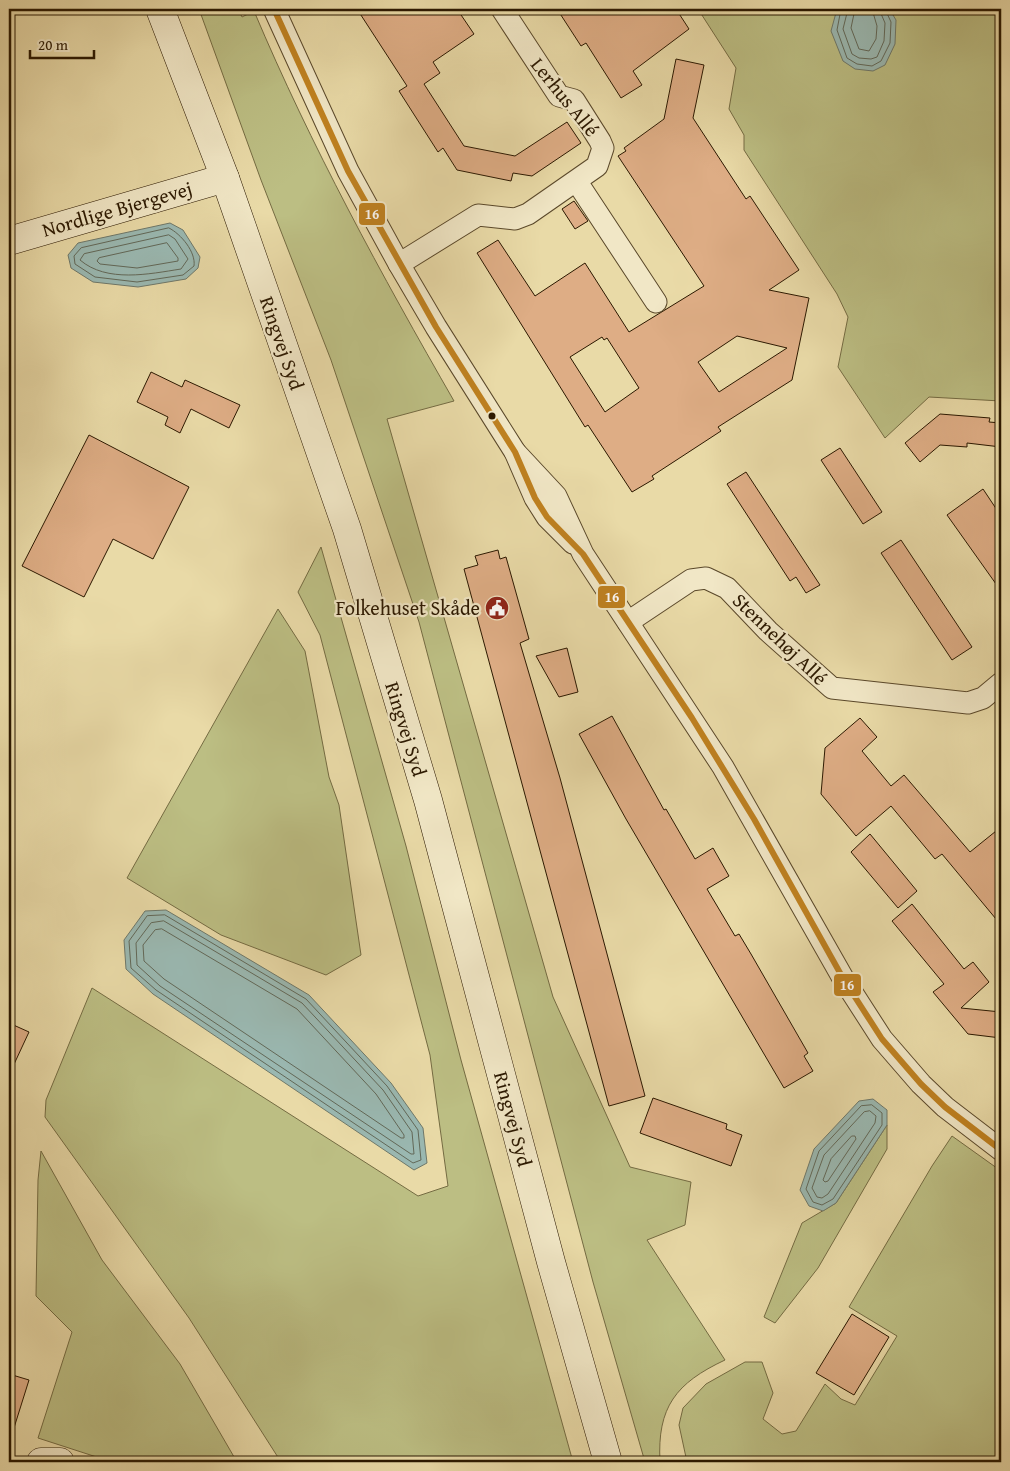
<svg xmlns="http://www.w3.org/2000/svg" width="1010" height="1471" viewBox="0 0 1010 1471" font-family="'Gentium Book Plus',serif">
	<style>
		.green { fill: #bcbe83; stroke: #746b42 }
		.water { fill: #9ab8b1; stroke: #6e786a }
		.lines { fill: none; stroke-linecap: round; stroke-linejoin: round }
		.shore { stroke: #626858; stroke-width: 1 }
		.building { fill: #dead85; stroke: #2b1800; fill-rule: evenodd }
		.street-casing { stroke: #5a482a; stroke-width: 23 }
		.secondary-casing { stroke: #2b1800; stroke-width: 29 }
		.street { stroke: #f1e7c6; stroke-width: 21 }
		.secondary { stroke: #f1e7c6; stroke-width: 28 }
		.bus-1-casing { stroke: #f1e7c6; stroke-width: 10 }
		.bus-1 { stroke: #bf8120; stroke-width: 6 }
		.bus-dot { fill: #2b1800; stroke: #f1e7c6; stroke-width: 2 }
		.labels { text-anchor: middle; stroke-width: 4.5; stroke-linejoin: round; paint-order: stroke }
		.street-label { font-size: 20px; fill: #2b1800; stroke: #f1e7c6 }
		.poi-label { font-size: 20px; fill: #2b1800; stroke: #f1e7c6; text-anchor: end }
		.line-badge { stroke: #f1e7c6; stroke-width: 2 }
		.badge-label { font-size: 14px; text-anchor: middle; font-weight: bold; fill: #fff }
	</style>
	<rect width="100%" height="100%" fill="#e9daa7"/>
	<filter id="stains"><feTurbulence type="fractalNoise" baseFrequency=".004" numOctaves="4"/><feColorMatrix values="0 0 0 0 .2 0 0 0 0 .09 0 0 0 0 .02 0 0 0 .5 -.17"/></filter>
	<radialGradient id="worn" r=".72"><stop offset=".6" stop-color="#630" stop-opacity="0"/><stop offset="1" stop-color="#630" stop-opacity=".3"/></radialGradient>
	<g class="green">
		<path d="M 199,9 L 238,9 L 242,17 L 254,11 C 311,146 381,274 454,401 L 387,419 L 553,997 L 630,1167 L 691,1182 L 685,1225 L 647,1240 L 725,1360 C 676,1383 657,1407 660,1462 L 645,1462 L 593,1282 L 419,622 L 331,360 L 261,180 Z"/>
		<path d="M 698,9 L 1001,9 L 1001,401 L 929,397 L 885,438 L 838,367 L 848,317 L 837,294 L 744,150 L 744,135 L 729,109 L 736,68 Z"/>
		<path d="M 321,547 L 406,846 L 461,1060 L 573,1462 L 281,1462 L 189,1318 L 45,1117 L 46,1100 L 92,988 L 418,1196 L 448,1186 L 430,1055 L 320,635 L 298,592 Z"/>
		<path d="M 278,609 L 305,651 L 329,777 L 339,805 L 361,955 L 326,975 L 221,935 L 127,878 Z"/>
		<path d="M 887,1125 L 887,1149 L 818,1268 L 775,1323 L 764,1317 L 802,1223 L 836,1203 Z"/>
		<path d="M 952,1136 L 1001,1171 L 1001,1462 L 687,1462 L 679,1425 L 683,1408 L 706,1384 L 745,1362 L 762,1362 L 773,1393 L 763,1419 L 782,1434 L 796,1431 L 825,1384 L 841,1399 L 855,1405 L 897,1336 L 849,1307 L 932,1166 Z"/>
		<path d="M 41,1151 L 102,1260 L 180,1364 L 237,1462 L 112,1462 L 38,1438 L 72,1332 L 36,1296 L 38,1180 Z"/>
	</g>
	<g class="water">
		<path d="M 837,9 L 890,10 L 896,20 L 895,44 L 885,65 L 873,71 L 855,69 L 843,61 L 831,31 Z"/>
		<path d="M 170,223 L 183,230 L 200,257 L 198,268 L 186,279 L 138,287 L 93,282 L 71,268 L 68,255 L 78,243 Z"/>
		<path d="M 166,910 L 309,995 L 391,1083 L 423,1128 L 427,1163 L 414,1170 L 153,994 L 126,969 L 124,940 L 145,911 Z"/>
		<path d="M 873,1099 L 887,1110 L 887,1125 L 836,1203 L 823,1211 L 809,1206 L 800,1190 L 814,1149 L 859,1101 Z"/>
	</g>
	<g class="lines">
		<g class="shore">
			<path d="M 841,9 L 837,30 L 847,58 L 857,64 L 872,66 L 881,61 L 890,43 L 891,22 L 885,9"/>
			<path d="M 848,9 L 843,29 L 852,54 L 859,58 L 871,59 L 877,57 L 884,41 L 885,23 L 879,9"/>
			<path d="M 855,9 L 851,28 L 859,49 L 869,51 L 876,39 L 877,26 L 872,9"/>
			<path d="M 169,228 C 181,234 196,252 194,266 L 183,275 L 137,282 L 95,277 L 75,264 L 74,256 L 81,248 Z"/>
			<path d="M 169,235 L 175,239 L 188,259 L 181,269 C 149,274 107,283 80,260 L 84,254 Z"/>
			<path d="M 167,243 L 178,258 L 178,261 L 137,268 L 100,264 L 97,261 L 99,258 Z"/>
			<path d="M 165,915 L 306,999 L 387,1086 L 418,1130 L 421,1160 L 413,1163 L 156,990 L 131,968 L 129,941 L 147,916 Z"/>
			<path d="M 164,921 L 302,1003 L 383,1090 L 412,1132 L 414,1154 L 411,1154 L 160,986 L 137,965 L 136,943 L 151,923 Z"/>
			<path d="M 162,929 L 297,1009 L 376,1094 L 404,1135 L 404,1138 L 401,1138 L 164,979 L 144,961 L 143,945 L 155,930 Z"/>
			<path d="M 872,1105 L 882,1113 L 882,1125 L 833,1199 L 822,1205 L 813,1202 L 806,1189 L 819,1151 L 861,1106 Z"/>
			<path d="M 870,1111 L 876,1116 L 875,1123 L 828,1194 L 822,1198 L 817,1197 L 812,1188 L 824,1155 L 864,1112 Z"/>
			<path d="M 852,1136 L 855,1136 L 856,1139 L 828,1181 L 825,1182 L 823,1180 L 831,1159 Z"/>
		</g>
	</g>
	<g class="building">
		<path d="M 357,9 L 457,9 L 474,34 L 433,62 L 440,73 L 424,84 L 464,146 L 515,156 L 567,122 L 581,143 L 532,176 L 513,173 L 511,181 L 457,170 L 443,148 L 438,152 L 399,91 L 407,86 Z"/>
		<path d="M 557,9 L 676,9 L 689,29 L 633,71 L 642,85 L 621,98 L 586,43 L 581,46 Z"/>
		<path d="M 676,59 L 704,65 L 693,118 L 746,199 L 750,196 L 799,270 L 769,290 L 809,298 L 792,380 L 718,427 L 721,431 L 652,476 L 654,479 L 632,492 L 588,425 L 585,427 L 477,253 L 498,240 L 535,296 L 585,263 L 629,332 L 704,286 L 618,156 L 626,151 L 624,148 L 664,119 ZM 737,336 L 787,348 L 719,392 L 698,362 ZM 602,337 L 604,340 L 607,338 L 639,388 L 605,412 L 570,357 Z"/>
		<path d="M 574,201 L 588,221 L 575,229 L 562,209 Z"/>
		<path d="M 151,372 L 182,387 L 185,380 L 240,405 L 229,428 L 191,409 L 180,433 L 165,425 L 168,417 L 137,402 Z"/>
		<path d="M 940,414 L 990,418 L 989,422 L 1001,423 L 1001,447 L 967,443 L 967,447 L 940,445 L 920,462 L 905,443 Z"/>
		<path d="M 89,435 L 189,487 L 153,559 L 113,539 L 84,597 L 22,566 Z"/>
		<path d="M 840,448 L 882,512 L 863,524 L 821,460 Z"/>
		<path d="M 746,472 L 820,585 L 806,593 L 796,577 L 790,581 L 727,484 Z"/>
		<path d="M 983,489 L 1001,516 L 1001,591 L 947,515 Z"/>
		<path d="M 901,540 L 972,647 L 952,660 L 881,553 Z"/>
		<path d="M 498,550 L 500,559 L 506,557 L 529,639 L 520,643 L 560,778 L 645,1096 L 609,1106 L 464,569 L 478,565 L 475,556 Z"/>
		<path d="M 567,648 L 578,692 L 559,697 L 536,656 Z"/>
		<path d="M 612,716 L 664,810 L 666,809 L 695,859 L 713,848 L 729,876 L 707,889 L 735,936 L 739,934 L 751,954 L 808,1053 L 804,1056 L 813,1071 L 784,1088 L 626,819 L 579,734 Z"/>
		<path d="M 860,718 L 877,737 L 862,751 L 891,786 L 904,775 L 970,852 L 1001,827 L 1001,925 L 942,854 L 935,859 L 891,806 L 856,836 L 821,794 L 825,748 Z"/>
		<path d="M 870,834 L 917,891 L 898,908 L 851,852 Z"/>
		<path d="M 912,904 L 964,969 L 973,962 L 989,982 L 961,1008 L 1001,1012 L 1001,1038 L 968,1034 L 933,992 L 944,984 L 892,921 Z"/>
		<path d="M 9,1023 L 29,1032 L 9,1075 Z"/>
		<path d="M 653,1098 L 727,1124 L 726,1129 L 742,1135 L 731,1166 L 640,1133 Z"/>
		<path d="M 852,1314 L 889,1337 L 854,1395 L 816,1373 Z"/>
		<path d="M 9,1374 L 29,1380 L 13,1431 L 9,1430 Z"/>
	</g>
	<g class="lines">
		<g class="street-casing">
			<g id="street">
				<path d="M 274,9 L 348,171 L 399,264 L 436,327 L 515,452 L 535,498 L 547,517 L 573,543"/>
				<path d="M 577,182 L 656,302"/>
				<path d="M 399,264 L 478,215 L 515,219 L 528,214 L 597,166 L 603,148 L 600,141 L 574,100 L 559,96 L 502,9"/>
				<path d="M 515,452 L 556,496 L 583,554 L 723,767 L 844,980 L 882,1039 L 921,1084 L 945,1107 L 1001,1150"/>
				<path d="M 628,622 L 691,580 L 706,578 L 727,588 L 768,631 L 832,688 L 968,703 L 983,698 L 1001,683"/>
			</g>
		</g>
		<g class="secondary-casing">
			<g id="secondary">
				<path d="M 160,9 L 225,178 L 347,529 L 428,800 L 551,1262 L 608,1462"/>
				<path d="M 9,241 L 225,178"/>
				<path d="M 41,1462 L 60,1462"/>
			</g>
		</g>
		<use href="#street" class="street"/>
		<use href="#secondary" class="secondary"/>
		<g class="bus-1-casing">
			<path id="bus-1" d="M 274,9 L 348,171 L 436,327 L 515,452 L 535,498 L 547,517 L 583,554 L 692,718 L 754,819 L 844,980 L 882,1039 L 921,1084 L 945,1107 L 1001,1150"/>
		</g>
		<use href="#bus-1" class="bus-1"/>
	</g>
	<defs>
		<g id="civic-disc" transform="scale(1.25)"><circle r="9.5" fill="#8f2418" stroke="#f1e7c6"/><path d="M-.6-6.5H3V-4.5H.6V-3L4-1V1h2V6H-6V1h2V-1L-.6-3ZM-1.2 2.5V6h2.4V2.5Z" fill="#fff"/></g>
	</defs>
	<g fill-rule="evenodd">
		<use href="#civic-disc" x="497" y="608"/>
	</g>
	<circle class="bus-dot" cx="492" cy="416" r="4.5"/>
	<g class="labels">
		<g class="street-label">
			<text transform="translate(565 97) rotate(51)" y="7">Lerhus Allé</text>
			<text transform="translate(117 209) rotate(-16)" y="7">Nordlige Bjergevej</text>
			<text transform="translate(282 343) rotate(71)" y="7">Ringvej Syd</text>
			<text transform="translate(780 639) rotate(44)" y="7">Stennehøj Allé</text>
			<text transform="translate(406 729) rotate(73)" y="7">Ringvej Syd</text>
			<text transform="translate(513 1119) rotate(75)" y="7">Ringvej Syd</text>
		</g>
		<g class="poi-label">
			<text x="480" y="615">Folkehuset Skåde</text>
		</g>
	</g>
	<g class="line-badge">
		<rect x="358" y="202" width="28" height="24" rx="5" fill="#bf8120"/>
		<rect x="597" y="585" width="29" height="24" rx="5" fill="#bf8120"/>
		<rect x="833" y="973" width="29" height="24" rx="5" fill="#bf8120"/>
	</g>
	<g class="badge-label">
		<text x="372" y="219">16</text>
		<text x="612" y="602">16</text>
		<text x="847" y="990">16</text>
	</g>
	<rect width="1010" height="1471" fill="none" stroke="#e9daa7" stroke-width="30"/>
	<rect x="10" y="10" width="990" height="1451" fill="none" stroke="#2b1800" stroke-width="2.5"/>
	<rect x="15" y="15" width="980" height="1441" fill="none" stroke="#2b1800"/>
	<path d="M30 50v8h64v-8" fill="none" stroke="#2b1800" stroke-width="2.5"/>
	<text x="38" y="50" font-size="15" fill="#2b1800" stroke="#f1e7c6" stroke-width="4" paint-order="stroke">20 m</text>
	<rect width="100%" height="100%" filter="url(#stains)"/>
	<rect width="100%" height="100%" fill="url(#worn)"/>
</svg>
